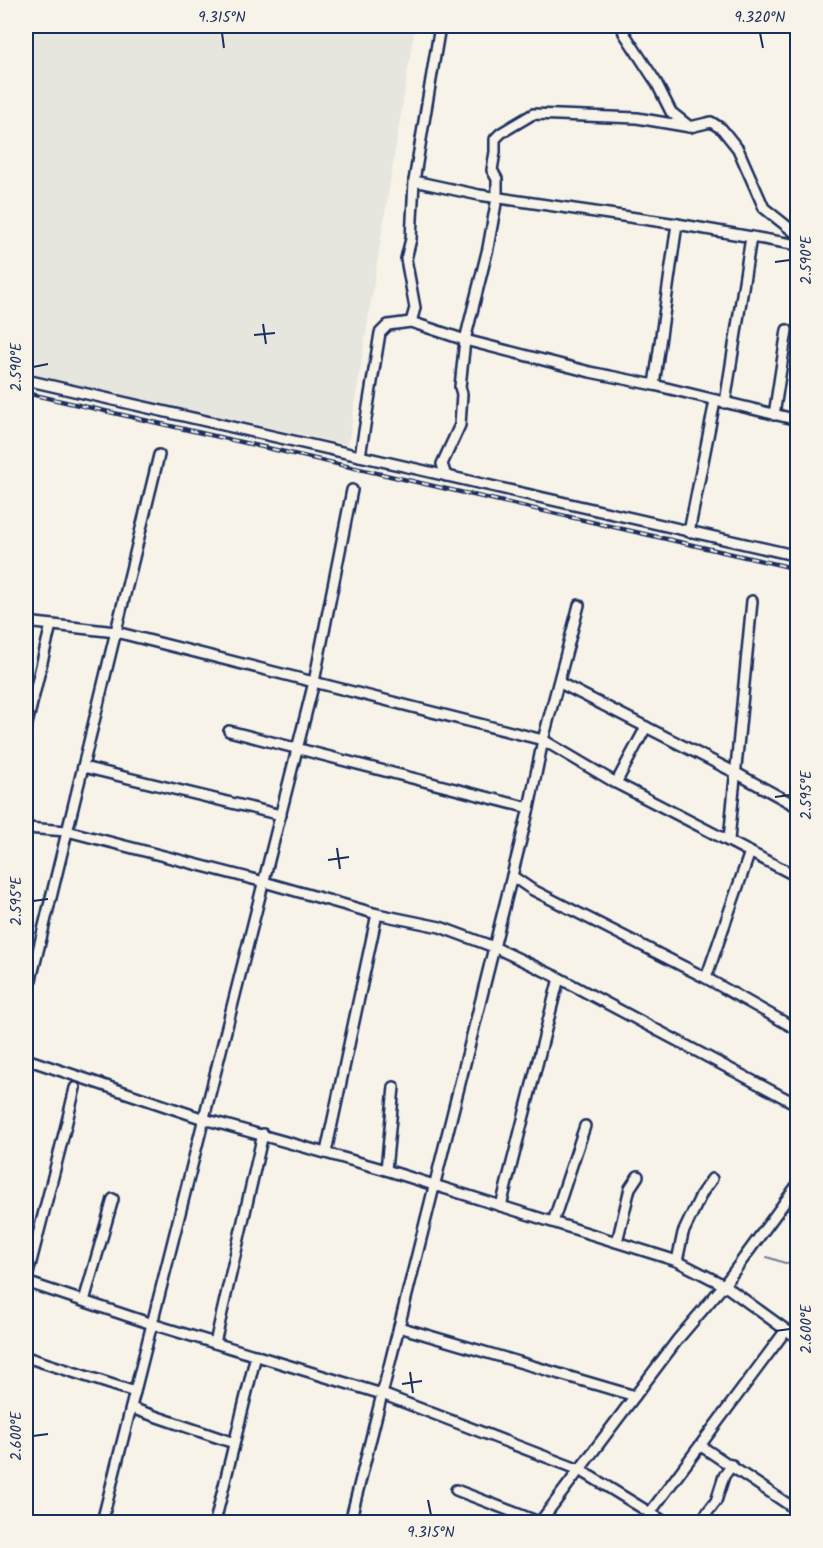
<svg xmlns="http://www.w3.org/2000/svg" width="823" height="1548" viewBox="0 0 823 1548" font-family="Kalam,sans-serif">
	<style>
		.built { fill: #e6e5de }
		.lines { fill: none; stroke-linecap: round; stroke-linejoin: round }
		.stream { stroke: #727c95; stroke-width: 2 }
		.minor-casing { stroke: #1b2f5e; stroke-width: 14 }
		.minor { stroke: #f7f3e8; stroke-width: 9 }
		.rail-casing { stroke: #1b2f5e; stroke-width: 4.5 }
		.rail { stroke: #f7f3e8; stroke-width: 2; stroke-dasharray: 7; stroke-linecap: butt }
		.ticks { fill: none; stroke: #1b2f5e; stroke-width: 2 }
		.neatline { fill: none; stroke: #1b2f5e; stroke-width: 2 }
		.ticks-label { font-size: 15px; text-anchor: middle; fill: #1b2f5e }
	</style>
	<rect width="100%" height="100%" fill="#f7f3e8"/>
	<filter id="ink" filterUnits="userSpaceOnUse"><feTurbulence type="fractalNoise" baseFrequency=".0167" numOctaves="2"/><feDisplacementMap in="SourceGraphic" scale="12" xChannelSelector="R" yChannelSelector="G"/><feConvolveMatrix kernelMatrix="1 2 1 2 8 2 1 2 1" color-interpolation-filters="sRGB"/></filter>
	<g filter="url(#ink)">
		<path class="built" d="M 26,26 L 415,26 L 348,445 L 26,373 Z"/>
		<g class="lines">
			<path class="stream" d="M 767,1257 L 785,1263 L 798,1262"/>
			<g class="minor-casing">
				<g id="minor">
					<path d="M 622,26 L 624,33 L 656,82 L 671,112 L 690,127 L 711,122 L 722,129 L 738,149 L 764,208 L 798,235"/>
					<path d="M 414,181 L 479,195 L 677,224 L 798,245"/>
					<path d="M 411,322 L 415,308 L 406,259 L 411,239 L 414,181 L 440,26"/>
					<path d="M 26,380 L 798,556"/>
					<path d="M 654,385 L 677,224"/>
					<path d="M 725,403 L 751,237"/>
					<path d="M 774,415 L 787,330"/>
					<path d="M 360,456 L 380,333 L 388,325 L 411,322 L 465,340 L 590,372 L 654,385 L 798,420"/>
					<path d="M 446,476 L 442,464 L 460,425 L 462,394 L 460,387 L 465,340 L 488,248 L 497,198 L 497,179 L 492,170 L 495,152 L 495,139 L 501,133 L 533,114 L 637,118 L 690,127"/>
					<path d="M 689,532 L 715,401"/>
					<path d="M 26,622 L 116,632 L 543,740 L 616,783 L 798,877"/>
					<path d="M 560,683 L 736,773 L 798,807"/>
					<path d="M 26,728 L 51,625"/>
					<path d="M 229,731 L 529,808"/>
					<path d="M 83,767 L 281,815"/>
					<path d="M 616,783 L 646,727"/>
					<path d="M 26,828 L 67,831 L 264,882 L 377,914 L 440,927 L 494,947 L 559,978 L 798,1105"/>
					<path d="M 729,840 L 752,601"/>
					<path d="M 512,876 L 531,889 L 706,978 L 798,1030"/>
					<path d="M 706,978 L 750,852"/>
					<path d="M 26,1000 L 159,455"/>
					<path d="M 26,1059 L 204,1119 L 386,1170 L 677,1261 L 724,1285 L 786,1330 L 649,1514"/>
					<path d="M 326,1152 L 377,914"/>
					<path d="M 386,1170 L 394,1087"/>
					<path d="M 501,1206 L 559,978"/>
					<path d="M 553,1222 L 585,1126"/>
					<path d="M 617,1242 L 630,1188 L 638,1176"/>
					<path d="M 677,1261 L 683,1233 L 702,1193 L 712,1179"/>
					<path d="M 26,1282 L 152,1324 L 382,1394 L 580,1470 L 665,1522"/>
					<path d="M 26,1282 C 42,1217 60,1153 75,1088"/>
					<path d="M 84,1301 L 113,1199"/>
					<path d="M 399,1327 L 635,1396"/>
					<path d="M 786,1330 L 798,1338"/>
					<path d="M 215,1343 L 263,1134"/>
					<path d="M 26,1357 L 135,1392"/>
					<path d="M 131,1408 L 234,1443"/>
					<path d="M 701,1446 L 798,1511"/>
					<path d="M 456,1490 L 539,1522"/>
					<path d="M 102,1522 L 314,682 L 352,490"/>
					<path d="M 215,1522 L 256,1355"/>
					<path d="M 350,1522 L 529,808 L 543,740 L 579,605"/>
					<path d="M 540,1522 L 678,1339 L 724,1285 L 798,1184"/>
					<path d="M 700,1522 L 716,1501 L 724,1476 L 732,1465"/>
				</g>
			</g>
			<use href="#minor" class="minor"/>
			<g class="rail-casing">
				<path id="rail" d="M 26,393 L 798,569"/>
			</g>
			<use href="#rail" class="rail"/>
		</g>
	</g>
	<path class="ticks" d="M 222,33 L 224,48M 760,33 L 763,48M 775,262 L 790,260M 263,324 L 266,344M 254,335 L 275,333M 33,367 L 48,364M 775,797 L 790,795M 337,848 L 340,869M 328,860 L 349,857M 33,901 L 48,899M 775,1331 L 790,1329M 410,1372 L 413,1393M 402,1384 L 422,1381M 33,1436 L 48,1434M 428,1500 L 431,1515"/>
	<rect width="823" height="1548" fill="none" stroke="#f7f3e8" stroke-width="66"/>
	<rect x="33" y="33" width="757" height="1482" class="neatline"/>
	<g class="ticks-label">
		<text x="222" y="22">9.315°N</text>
		<text x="760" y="22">9.320°N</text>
		<text transform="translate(806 260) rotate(-90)" y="5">2.590°E</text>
		<text transform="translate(16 367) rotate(-90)" y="5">2.590°E</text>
		<text transform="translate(806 795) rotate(-90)" y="5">2.595°E</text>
		<text transform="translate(16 901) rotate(-90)" y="5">2.595°E</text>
		<text transform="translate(806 1329) rotate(-90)" y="5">2.600°E</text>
		<text transform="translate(16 1436) rotate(-90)" y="5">2.600°E</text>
		<text x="431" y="1537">9.315°N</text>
	</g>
</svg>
